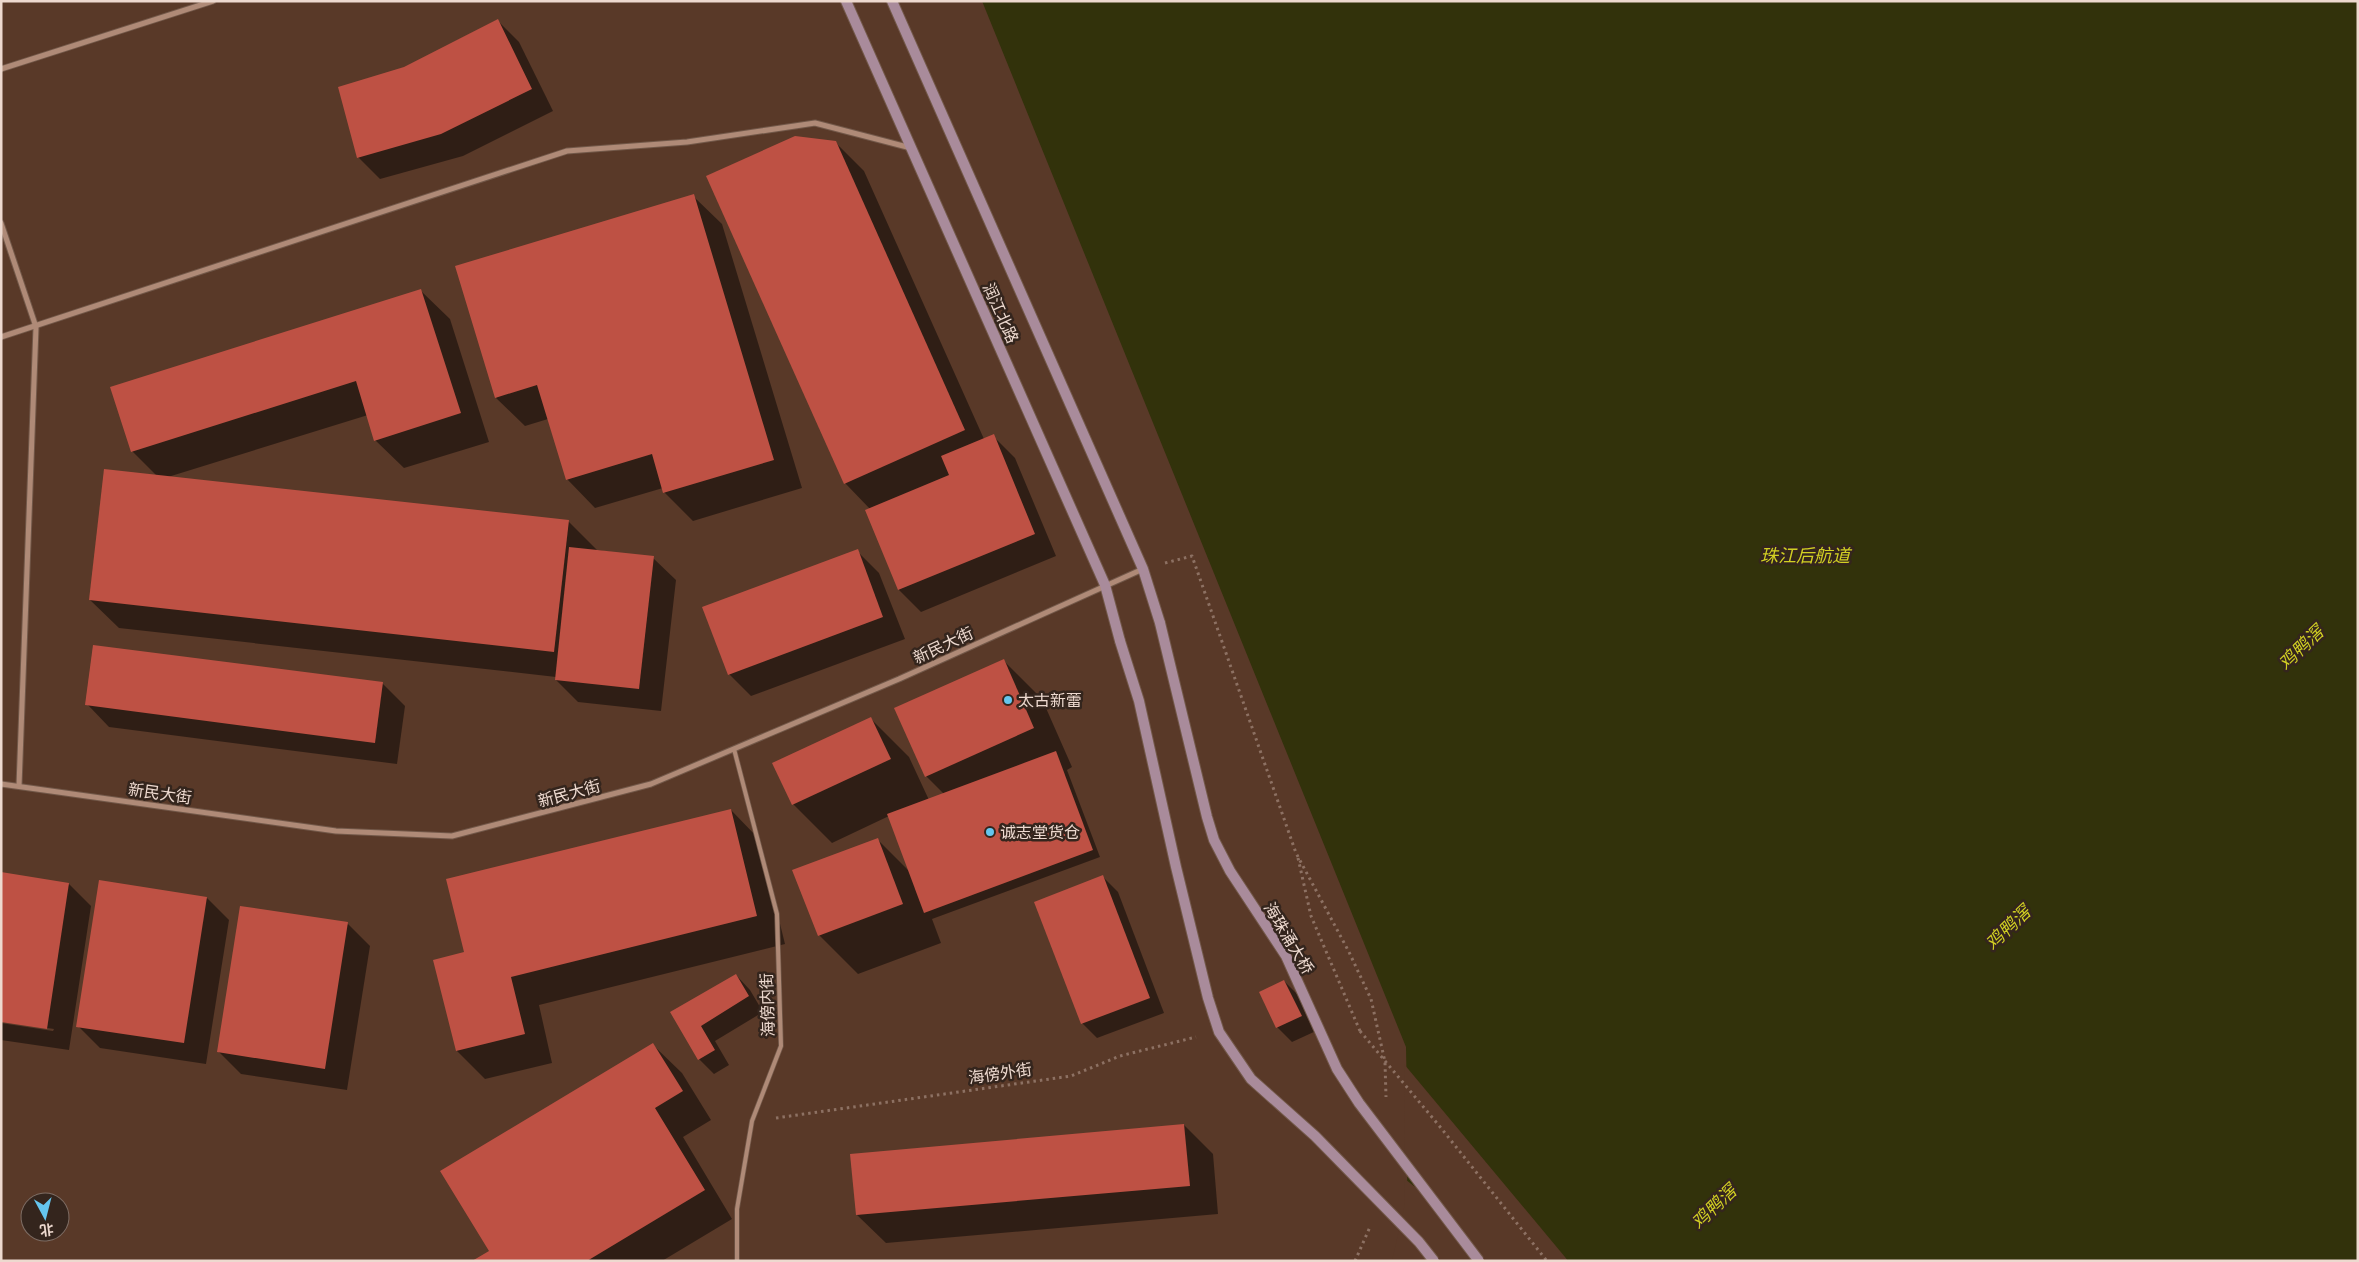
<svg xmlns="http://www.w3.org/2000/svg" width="2359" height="1262" viewBox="0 0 2359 1262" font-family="'Exo 2','Noto Sans SC',sans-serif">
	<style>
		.water { fill: #32320b }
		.pier { fill: #593928 }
		.shadow { fill: #0007 }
		.building { fill: #be5144 }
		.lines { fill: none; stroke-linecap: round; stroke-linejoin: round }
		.lane-casing { stroke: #725849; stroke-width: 5.5 }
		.street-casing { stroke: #725849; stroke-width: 7 }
		.secondary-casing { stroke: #725849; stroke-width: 12 }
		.path { stroke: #8d7163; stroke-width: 3; stroke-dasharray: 2.5 4; stroke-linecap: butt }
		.lane { stroke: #af8a77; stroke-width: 4 }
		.street { stroke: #af8a77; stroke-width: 5 }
		.secondary { stroke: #a98b9b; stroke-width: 10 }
		.secondary-bridge-casing { stroke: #725849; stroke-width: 12; stroke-linecap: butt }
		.path-bridge { stroke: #8d7163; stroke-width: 3; stroke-dasharray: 2.5 4; stroke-linecap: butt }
		.secondary-bridge { stroke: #a98b9b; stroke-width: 10 }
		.poi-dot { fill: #65c5ee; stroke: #34251d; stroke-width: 2 }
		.labels { text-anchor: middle; stroke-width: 5; stroke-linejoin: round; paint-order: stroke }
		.street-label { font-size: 16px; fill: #edd9cf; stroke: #34251d }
		.poi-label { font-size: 16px; fill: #edd9cf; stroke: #34251d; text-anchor: start }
		.water-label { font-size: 18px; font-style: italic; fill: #d2d023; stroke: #34251d }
	</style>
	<rect width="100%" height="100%" fill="#593928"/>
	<path class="water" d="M 982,1 L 2358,1 L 2358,1261 L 1394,1261 L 1406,1208 L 1408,1158 L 1406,1047 Z"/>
	<path class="pier" d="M 1404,1064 L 1565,1257 L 1568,1261 L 1392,1261 L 1404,1208 L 1405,1179 L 1415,1187 L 1405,1170 Z"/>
	<g class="shadow">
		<path d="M 497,20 L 519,42 L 553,111 L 463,156 L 380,179 L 358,157 L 404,68 Z"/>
		<path d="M 835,142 L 864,171 L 984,439 L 993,436 L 1015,458 L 1056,556 L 921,612 L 899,590 L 867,510 L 870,509 L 845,483 Z"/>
		<path d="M 693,196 L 722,224 L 802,488 L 693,521 L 664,492 L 663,488 L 595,508 L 567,479 L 548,419 L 525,426 L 496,398 Z"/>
		<path d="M 421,291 L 450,319 L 489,442 L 404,468 L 375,440 L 368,415 L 168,477 L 569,522 L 597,550 L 653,558 L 676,580 L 661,711 L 578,702 L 556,680 L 556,677 L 119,628 L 90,600 L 157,476 L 132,451 Z"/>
		<path d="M 857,551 L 879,573 L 905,639 L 751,696 L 729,674 Z"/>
		<path d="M 1003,660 L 1042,699 L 1072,767 L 1067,770 L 1100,857 L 932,919 L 941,943 L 858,974 L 819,935 L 877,839 L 910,872 L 889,816 L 832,843 L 793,804 L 870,718 L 909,757 L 929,800 L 944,794 L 926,776 Z"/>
		<path d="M 383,684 L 405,706 L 397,764 L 109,727 L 87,704 Z"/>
		<path d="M 731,810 L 759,839 L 785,944 L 539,1005 L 552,1063 L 485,1079 L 457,1051 L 466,953 Z"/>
		<path d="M 1103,877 L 1118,892 L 1164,1013 L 1097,1038 L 1082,1023 Z"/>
		<path d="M 69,884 L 91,906 L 69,1050 L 1,1040 L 1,1023 L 53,1031 L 54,1029 L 1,1021 Z"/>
		<path d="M 207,898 L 229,920 L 206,1064 L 100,1048 L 78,1026 Z"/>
		<path d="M 348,924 L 370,946 L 347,1090 L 241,1074 L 219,1052 Z"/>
		<path d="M 736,975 L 750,990 L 763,1012 L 715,1041 L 729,1065 L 714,1074 L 699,1059 L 672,1013 Z"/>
		<path d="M 1284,981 L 1299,996 L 1316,1031 L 1292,1042 L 1277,1027 Z"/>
		<path d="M 653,1045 L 682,1073 L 711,1120 L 683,1137 L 732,1219 L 662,1261 L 475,1261 L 491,1251 Z"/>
		<path d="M 1184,1125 L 1213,1154 L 1218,1214 L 886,1243 L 857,1215 Z"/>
	</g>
	<g class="building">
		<path d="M 498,19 L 532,89 L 441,134 L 357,158 L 338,87 L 404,67 Z"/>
		<path d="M 795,136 L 836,141 L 965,430 L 844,484 L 706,176 Z"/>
		<path d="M 694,194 L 774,460 L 663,493 L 652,454 L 566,480 L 537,385 L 495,398 L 455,266 Z"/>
		<path d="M 421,289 L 461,413 L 374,441 L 356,381 L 131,452 L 110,387 Z"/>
		<path d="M 994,434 L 1035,534 L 898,590 L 865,510 L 949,475 L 941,456 Z"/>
		<path d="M 104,469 L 569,520 L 554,652 L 89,600 Z"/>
		<path d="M 569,547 L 654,556 L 639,689 L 555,680 Z"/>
		<path d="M 858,549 L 883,617 L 728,675 L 702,607 Z"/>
		<path d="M 93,645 L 383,682 L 375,743 L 85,705 Z"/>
		<path d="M 1004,659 L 1034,728 L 925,777 L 894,708 Z"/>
		<path d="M 871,717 L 891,759 L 792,805 L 772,763 Z"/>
		<path d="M 1056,751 L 1093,850 L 924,913 L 887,814 Z"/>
		<path d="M 731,809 L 757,916 L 511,977 L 525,1034 L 456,1051 L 433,960 L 464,952 L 446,879 Z"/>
		<path d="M 878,838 L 903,904 L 818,936 L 792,870 Z"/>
		<path d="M 1,872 L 69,883 L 47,1029 L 1,1022 Z"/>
		<path d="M 1103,875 L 1150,998 L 1081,1024 L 1034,902 Z"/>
		<path d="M 99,880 L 207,897 L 184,1043 L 76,1027 Z"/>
		<path d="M 240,906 L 348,922 L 325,1069 L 217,1052 Z"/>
		<path d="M 736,974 L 749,996 L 701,1026 L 715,1050 L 698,1060 L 670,1012 Z"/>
		<path d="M 1284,980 L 1302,1016 L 1276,1028 L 1259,992 Z"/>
		<path d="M 653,1043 L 683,1091 L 655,1108 L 705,1190 L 587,1261 L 472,1261 L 489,1251 L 440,1171 Z"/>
		<path d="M 1184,1124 L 1190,1186 L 856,1215 L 850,1154 Z"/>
	</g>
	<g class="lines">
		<g class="lane-casing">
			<path id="lane" d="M 734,749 L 777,914 L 781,1046 L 752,1121 L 737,1209 L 737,1261"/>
		</g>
		<g class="street-casing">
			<g id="street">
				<path d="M 1,69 L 213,1"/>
				<path d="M 1,223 L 36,327 L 19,786"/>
				<path d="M 1,337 L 567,151 L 687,142 L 815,123 L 911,148"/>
				<path d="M 1,784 L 336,831 L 452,836 L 651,784 L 899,679 L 1143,569"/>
			</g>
		</g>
		<g class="secondary-casing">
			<g id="secondary">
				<path d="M 846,1 L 1105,585 L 1120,641"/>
				<path d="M 892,1 L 1143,569 L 1160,623"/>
			</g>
		</g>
		<g class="path">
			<path d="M 1165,563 L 1192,556 L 1296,853 L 1349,952 L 1371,999 L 1385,1062 L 1386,1097"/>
			<path d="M 1298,858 L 1311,916 L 1360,1031"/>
			<path d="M 776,1118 L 1071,1076 L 1120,1056 L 1196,1037"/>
			<path d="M 1355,1261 L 1370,1227"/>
		</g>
		<use href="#lane" class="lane"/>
		<use href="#street" class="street"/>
		<use href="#secondary" class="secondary"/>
		<g class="secondary-bridge-casing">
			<g id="secondary-bridge">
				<path d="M 1160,623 L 1207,817 L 1214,840 L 1230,871 L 1286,956 L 1337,1069 L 1359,1103 L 1479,1261"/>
				<path d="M 1120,641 L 1139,701 L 1176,867 L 1208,998 L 1219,1032 L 1251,1079 L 1315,1136 L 1419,1242 L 1434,1261"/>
			</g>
		</g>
		<path class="path-bridge" d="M 1360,1031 L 1441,1128 L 1547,1261"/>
		<use href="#secondary-bridge" class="secondary-bridge"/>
	</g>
	<g class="poi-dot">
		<circle cx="1008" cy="700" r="5"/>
		<circle cx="990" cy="832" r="5"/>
	</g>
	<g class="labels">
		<g class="street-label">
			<text transform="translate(1001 313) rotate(66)" y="6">润江北路</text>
			<text transform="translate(943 645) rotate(-25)" y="6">新民大街</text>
			<text transform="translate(160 793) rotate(8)" y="6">新民大街</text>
			<text transform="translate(569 793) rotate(-15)" y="6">新民大街</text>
			<text transform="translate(1289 938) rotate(59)" y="6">海珠涌大桥</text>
			<text transform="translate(767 1005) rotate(-92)" y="6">海傍内街</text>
			<text transform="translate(1000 1073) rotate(-8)" y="6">海傍外街</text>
		</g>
		<g class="poi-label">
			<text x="1018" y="706">太古新蕾</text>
			<text x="1000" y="838">诚志堂货仓</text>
		</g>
		<g class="water-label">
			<text x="1805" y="562">珠江后航道</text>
			<text transform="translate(2301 648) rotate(-44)" y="6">鸡鸭滘</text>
			<text transform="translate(2008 928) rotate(-44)" y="6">鸡鸭滘</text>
			<text transform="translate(1714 1207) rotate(-44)" y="6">鸡鸭滘</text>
		</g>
	</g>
	<rect width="2359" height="1262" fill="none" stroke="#edd9cf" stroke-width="5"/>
	<g transform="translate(45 1217) rotate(173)"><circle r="24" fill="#34251d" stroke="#7e6d64"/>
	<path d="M0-4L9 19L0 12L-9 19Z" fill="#65c5ee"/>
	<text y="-8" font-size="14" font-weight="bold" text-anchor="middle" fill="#edd9cf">北</text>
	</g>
</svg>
